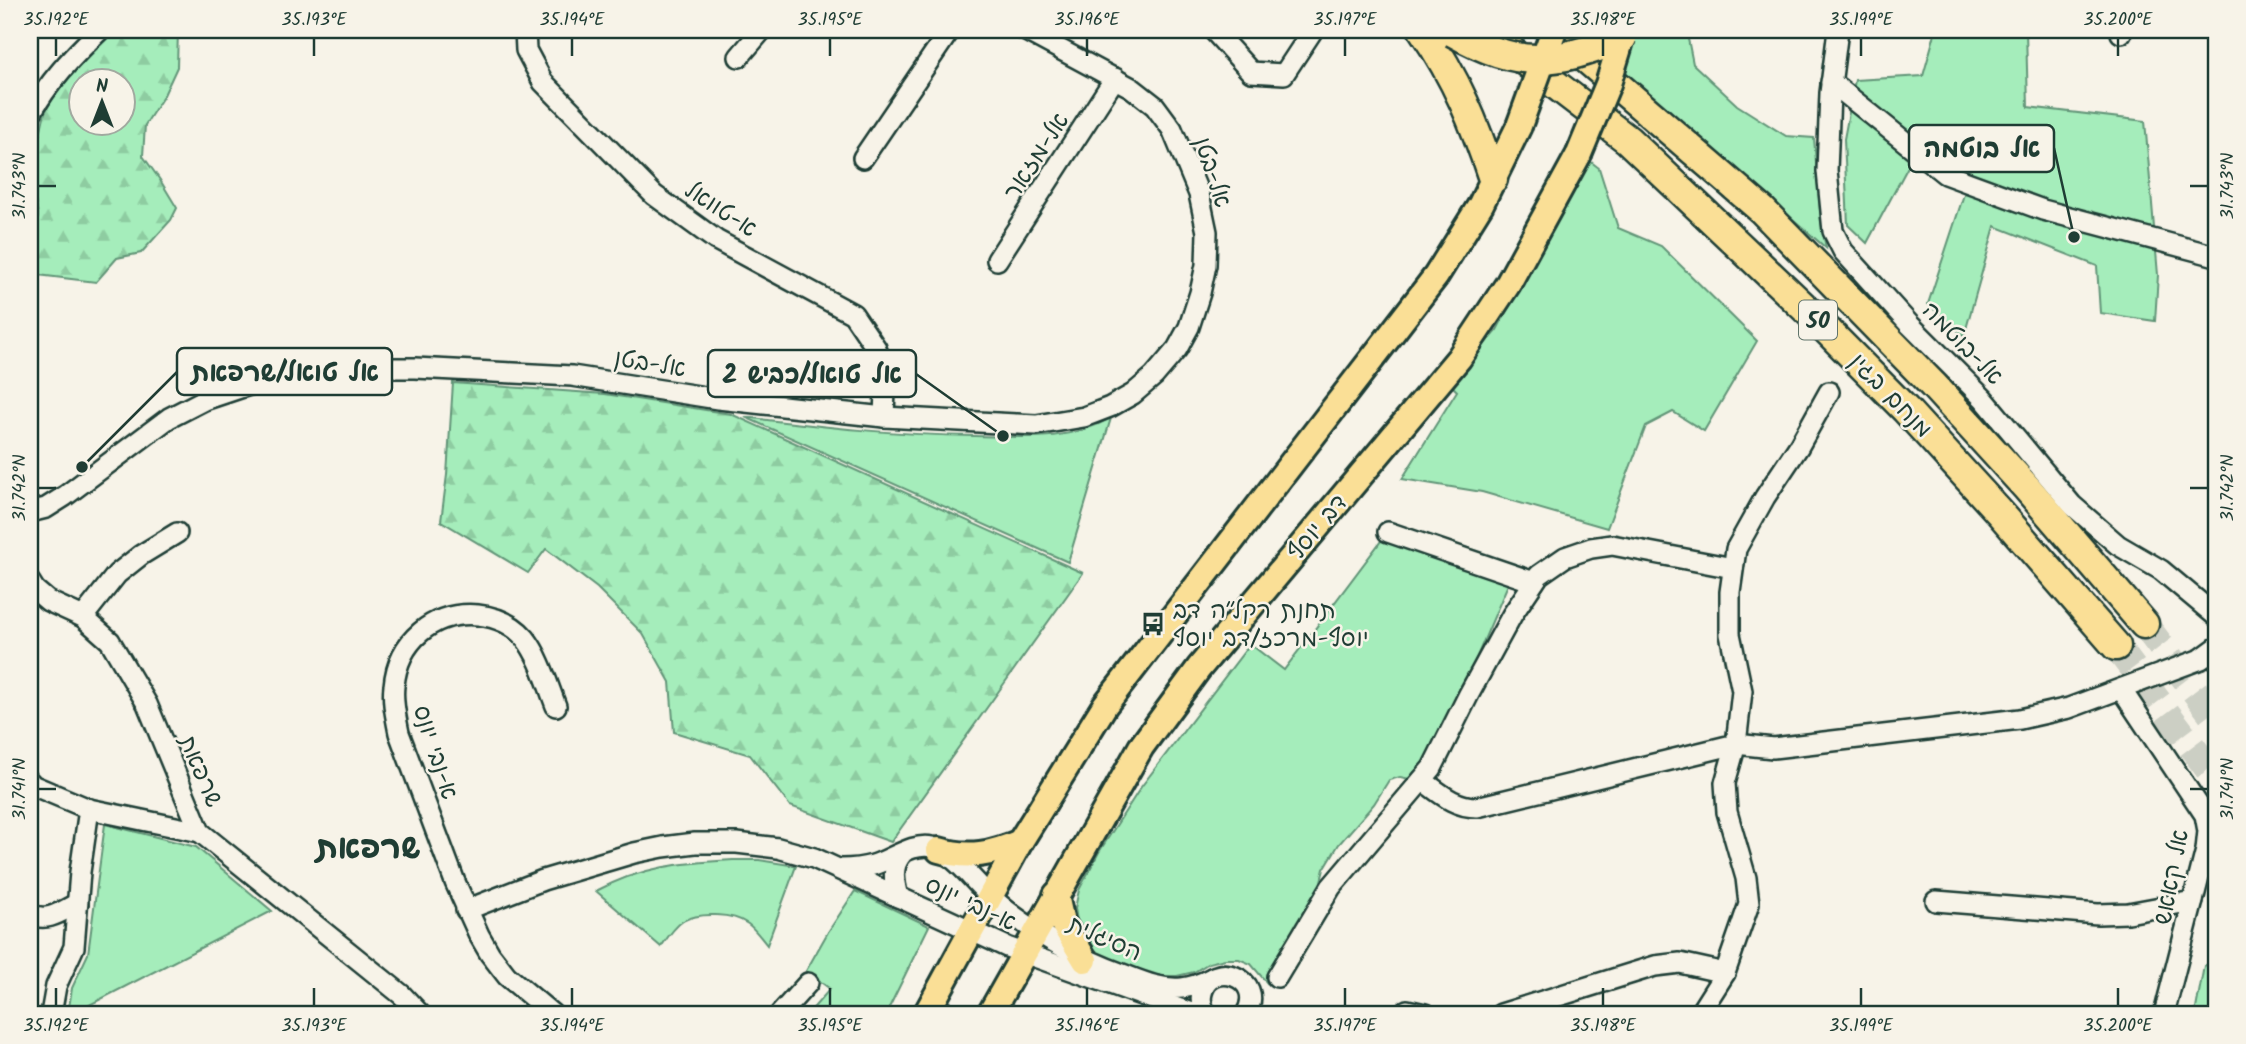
<svg xmlns="http://www.w3.org/2000/svg" width="2246" height="1044" viewBox="0 0 2246 1044" font-family="Kalam,'Playpen Sans Hebrew',sans-serif">
	<style>
		.grass { fill: #a5edbb; stroke: #629578; stroke-width: 2 }
		.forest { fill: url(#forest-firs); stroke: #629578; stroke-width: 2; fill-rule: evenodd }
		.lines { fill: none; stroke-linecap: round; stroke-linejoin: round }
		.highway-tunnel { stroke: #cccfc4; stroke-width: 28; stroke-dasharray: 28 14; stroke-linecap: butt }
		.minor-casing { stroke: #1f3d34; stroke-width: 24 }
		.major-casing { stroke: #1f3d34; stroke-width: 30 }
		.highway-casing { stroke: #1f3d34; stroke-width: 33 }
		.minor { stroke: #f7f3e8; stroke-width: 19 }
		.major { stroke: #fadf96; stroke-width: 24 }
		.highway { stroke: #fadf96; stroke-width: 28 }
		.major-bridge-casing { stroke: #1f3d34; stroke-width: 30; stroke-linecap: butt }
		.highway-bridge-casing { stroke: #1f3d34; stroke-width: 33; stroke-linecap: butt }
		.major-bridge { stroke: #fadf96; stroke-width: 24 }
		.highway-bridge { stroke: #fadf96; stroke-width: 28 }
		.ticks { fill: none; stroke: #1f3d34; stroke-width: 2.5 }
		.labels { text-anchor: middle; stroke-width: 5; stroke-linejoin: round; paint-order: stroke }
		.shield { fill: #f7f3e8; stroke: #60746a; stroke-width: 2 }
		.shield-label { font-size: 23px; font-weight: bold; fill: #1f3d34 }
		.street-label { font-size: 24px; fill: #1f3d34; stroke: #f7f3e8 }
		.poi-label { font-size: 24px; fill: #1f3d34; stroke: #f7f3e8; text-anchor: start }
		.district-label { font-size: 32px; font-weight: bold; fill: #1f3d34; stroke: #f7f3e8 }
		.leader { fill: none; stroke: #1f3d34; stroke-width: 2.5 }
		.callout-dot { fill: #1f3d34; stroke: #f7f3e8; stroke-width: 2.5 }
		.callout { fill: #f7f3e8; stroke: #1f3d34; stroke-width: 2.5 }
		.callout-label { font-size: 26px; text-anchor: middle; font-weight: bold; fill: #1f3d34 }
		.neatline { fill: none; stroke: #1f3d34; stroke-width: 2.5 }
		.ticks-label { font-size: 18px; text-anchor: middle; fill: #1f3d34 }
	</style>
	<defs>
		<pattern id="forest-firs" width="22" height="20" patternUnits="userSpaceOnUse" patternTransform="scale(1.75)"><rect width="22" height="20" fill="#a5edbb"/><path d="M5 1l3.5 6h-7zM16 11l3.5 6h-7z" fill="#8ecca1"/></pattern>
	</defs>
	<rect width="100%" height="100%" fill="#f7f3e8"/>
	<filter id="ink" filterUnits="userSpaceOnUse"><feTurbulence type="fractalNoise" baseFrequency=".0143" numOctaves="2"/><feDisplacementMap in="SourceGraphic" scale="14" xChannelSelector="R" yChannelSelector="G"/><feConvolveMatrix kernelMatrix="1 2 1 2 8 2 1 2 1" color-interpolation-filters="sRGB"/></filter>
	<g filter="url(#ink)">
		<g class="grass">
			<path d="M 1631,30 L 1689,30 L 1688,39 L 1693,64 L 1737,105 L 1786,136 L 1814,138 L 1821,222 L 1826,248 L 1621,69 Z"/>
			<path d="M 1936,30 L 2026,30 L 2028,107 L 2145,121 L 2158,275 L 2155,321 L 2100,313 L 2097,266 L 1995,226 L 1964,336 L 1928,304 L 1970,176 L 1912,159 L 1867,243 L 1848,225 L 1844,139 L 1855,80 L 1923,76 Z"/>
			<path d="M 1586,158 L 1599,168 L 1618,228 L 1661,246 L 1757,341 L 1704,431 L 1673,412 L 1646,426 L 1607,528 L 1482,492 L 1402,479 L 1457,391 L 1450,384 L 1497,330 Z"/>
			<path d="M 745,417 C 823,427 896,435 975,436 C 1022,437 1069,442 1111,418 L 1068,562 Z"/>
			<path d="M 1384,537 L 1477,564 L 1475,573 L 1509,582 L 1457,703 L 1415,780 L 1400,777 L 1389,780 L 1374,804 L 1339,844 L 1324,869 L 1316,902 L 1267,983 L 1251,964 L 1239,959 L 1225,959 L 1209,963 L 1194,972 L 1177,976 L 1157,976 L 1105,960 L 1085,942 L 1078,928 L 1075,908 L 1079,890 L 1099,852 L 1141,787 L 1250,644 L 1284,670 Z"/>
			<path d="M 105,824 L 196,847 L 272,911 L 72,1014 L 68,1014 L 72,988 L 88,954 Z"/>
			<path d="M 733,860 L 759,860 L 796,866 L 767,945 C 761,938 755,929 748,924 C 733,913 699,912 683,921 C 674,927 667,938 661,947 L 596,891 C 643,866 681,863 733,860 Z"/>
			<path d="M 855,891 L 929,926 L 886,1014 L 808,1014 L 830,989 L 806,971 L 828,932 Z"/>
			<path d="M 2216,960 L 2216,1014 L 2195,1014 L 2204,966 Z"/>
		</g>
		<g class="forest">
			<path d="M 105,30 L 178,30 L 177,67 L 164,95 L 145,125 L 143,156 L 160,180 L 177,208 L 171,220 L 141,253 L 117,258 L 96,282 L 30,274 L 30,245 L 37,231 L 38,214 L 30,178 L 45,112 L 68,72 ZM 80,80 L 122,80 L 122,122 L 80,122 Z"/>
			<path d="M 453,383 L 605,394 L 731,414 L 1083,573 L 891,842 L 790,806 L 750,755 L 674,732 L 670,682 L 643,634 L 597,588 L 546,549 L 528,573 L 441,521 L 447,475 Z"/>
		</g>
		<g class="lines">
			<g class="highway-tunnel">
				<path d="M 2144,624 L 2216,719"/>
				<path d="M 2116,646 L 2216,779"/>
			</g>
			<g class="minor-casing">
				<g id="minor">
					<path d="M 525,30 L 526,50 L 543,82 L 654,195 L 716,240 L 853,314 L 876,348 L 884,371 L 885,390 L 884,417"/>
					<path d="M 1213,30 L 1251,72 L 1284,74 L 1313,30"/>
					<path d="M 1838,30 L 1830,93 L 1827,171 L 1833,231 L 1843,251 L 1910,325 L 1983,398 L 2072,505 L 2118,545 L 2161,570 L 2216,616"/>
					<path d="M 2121,33 L 2121,30"/>
					<path d="M 739,57 L 762,30"/>
					<path d="M 1831,82 L 1945,174 L 2043,210 L 2216,256"/>
					<path d="M 30,115 C 48,82 73,56 100,30"/>
					<path d="M 863,158 L 950,30"/>
					<path d="M 997,260 L 1115,78"/>
					<path d="M 30,512 L 46,508 L 65,496 L 169,418 L 204,400 L 261,381 L 328,368 L 415,368 L 572,376 L 718,399 L 884,417 L 1036,425 L 1084,417 L 1110,407 L 1133,394 L 1154,376 L 1177,349 L 1189,327 L 1200,293 L 1206,265 L 1207,232 L 1199,194 L 1172,129 L 1155,106 L 1132,88 L 1024,30"/>
					<path d="M 1388,532 L 1534,582"/>
					<path d="M 30,582 L 35,590 L 48,601 L 83,617 L 110,641 L 147,704 L 200,832 L 402,995 L 420,1014"/>
					<path d="M 83,617 L 117,574 L 141,555 L 177,533"/>
					<path d="M 2121,689 L 2205,815 L 2208,831 L 2206,850 L 2164,1014"/>
					<path d="M 1422,780 C 1440,793 1454,807 1477,807 L 1736,744 L 1773,748 L 2020,719 L 2069,708 L 2201,659 L 2216,648"/>
					<path d="M 30,782 L 32,785 L 89,809 L 200,832"/>
					<path d="M 841,869 C 852,869 862,868 873,865 C 891,860 913,842 932,847 C 956,854 974,883 993,899 C 1032,933 1076,957 1125,975 C 1143,982 1162,990 1182,988 C 1193,987 1202,983 1212,978"/>
					<path d="M 898,897 C 894,882 891,866 902,854"/>
					<path d="M 1936,901 L 2098,914 L 2128,913 L 2193,901"/>
					<path d="M 466,910 L 543,880 L 634,853 L 663,847 L 695,843 L 737,843 L 778,848 L 814,858 L 1007,947 L 1194,1014"/>
					<path d="M 30,914 C 48,923 62,911 78,903"/>
					<path d="M 1277,977 L 1331,887 L 1432,768 L 1469,694 L 1512,615 L 1539,575 L 1565,557 L 1591,548 L 1612,545 L 1733,568"/>
					<path d="M 1407,1010 L 1425,1014"/>
					<path d="M 51,1014 L 56,986 L 74,947 L 80,872 L 89,809"/>
					<path d="M 552,1014 L 507,976 L 490,954 L 479,935 L 455,882 L 399,733 C 396,717 392,702 394,686 C 398,641 433,611 478,615 C 496,617 513,624 525,638 C 540,657 547,683 556,706"/>
					<path d="M 780,1014 L 808,983"/>
					<path d="M 1206,1014 C 1202,1008 1200,1001 1202,993 C 1210,958 1267,977 1246,1014"/>
					<path d="M 1501,1014 L 1655,966 L 1680,963 L 1725,973"/>
					<path d="M 1699,1014 L 1725,973 L 1749,904 L 1746,878 L 1727,812 L 1725,783 L 1736,744 L 1742,691 L 1730,634 L 1730,592 L 1736,549 L 1765,497 L 1799,446 L 1829,392"/>
				</g>
			</g>
			<g class="major-casing">
				<g id="major">
					<path d="M 939,850 C 969,859 992,854 1020,842"/>
					<path d="M 1056,895 L 1062,922 L 1085,960"/>
					<path d="M 926,1014 L 1020,842 L 1105,705 L 1436,276 L 1481,204 L 1519,126"/>
					<path d="M 990,1014 L 1141,747 L 1199,668 L 1459,358 L 1508,284 L 1579,154"/>
				</g>
			</g>
			<g class="highway-casing">
				<g id="highway">
					<path d="M 1423,30 C 1456,78 1475,124 1493,179"/>
					<path d="M 1484,30 L 1628,140 L 1807,310 L 1906,410 L 2000,513 L 2116,646"/>
					<path d="M 1553,30 L 1762,210 L 1933,385 L 2027,488 L 2144,624"/>
				</g>
			</g>
			<use href="#minor" class="minor"/>
			<use href="#major" class="major"/>
			<use href="#highway" class="highway"/>
			<g class="major-bridge-casing">
				<g id="major-bridge">
					<path d="M 1519,126 L 1554,30"/>
					<path d="M 1579,154 L 1608,84 L 1622,38"/>
				</g>
			</g>
			<g class="highway-bridge-casing">
				<path id="highway-bridge" d="M 1453,32 C 1519,69 1554,65 1622,38"/>
			</g>
			<use href="#major-bridge" class="major-bridge"/>
			<use href="#highway-bridge" class="highway-bridge"/>
		</g>
	</g>
	<path class="ticks" d="M 56,38 L 56,56M 314,38 L 314,56M 572,38 L 572,56M 830,38 L 830,56M 1087,38 L 1087,56M 1345,38 L 1345,56M 1603,38 L 1603,56M 1861,38 L 1861,56M 2118,38 L 2118,56M 38,186 L 56,186M 2190,186 L 2208,186M 38,488 L 56,488M 2190,488 L 2208,488M 38,789 L 56,789M 2190,789 L 2208,789M 56,988 L 56,1006M 314,988 L 314,1006M 572,988 L 572,1006M 830,988 L 830,1006M 1087,988 L 1087,1006M 1345,988 L 1345,1006M 1603,988 L 1603,1006M 1861,988 L 1861,1006M 2118,988 L 2118,1006"/>
	<defs>
		<g id="bus-bare" transform="scale(1.89)"><path d="M-5-6H5V4H4V6H2V4H-2V6H-4V4H-5ZM-3.5-4V0h7V-4ZM-3.5 1.2v1.5H-2V1.2ZM2 1.2v1.5H3.5V1.2Z" fill="#1f3d34" stroke="#f7f3e8" stroke-width="2.5" paint-order="stroke"/></g>
	</defs>
	<g fill-rule="evenodd">
		<use href="#bus-bare" x="1153" y="624"/>
	</g>
	<g class="labels">
		<rect class="shield" x="1799" y="300.5" width="38" height="39" rx="5"/>
		<g class="shield-label">
			<text x="1818" y="328">50</text>
		</g>
		<g class="street-label">
			<text transform="translate(1036 156) rotate(-57)" y="8">אל-מזאר</text>
			<text transform="translate(1213 172) rotate(72)" y="8">אל-בטן</text>
			<text transform="translate(721 209) rotate(33)" y="8">א-טוואל</text>
			<text transform="translate(1963 343) rotate(46)" y="8">אל-בוטמה</text>
			<text transform="translate(650 363) rotate(9)" y="8">אל-בטן</text>
			<text transform="translate(1891 395) rotate(46)" y="8">מנחם בגין</text>
			<text transform="translate(1317 527) rotate(-50)" y="8">דב יוסף</text>
			<text transform="translate(436 752) rotate(72)" y="8">א-נבי יונס</text>
			<text transform="translate(201 771) rotate(67)" y="8">שרפאת</text>
			<text transform="translate(2171 877) rotate(-79)" y="8">אל קאאש</text>
			<text transform="translate(971 903) rotate(25)" y="8">א-נבי יונס</text>
			<text transform="translate(1105 938) rotate(24)" y="8">הסיגלית</text>
		</g>
		<g class="poi-label">
			<text x="1173" y="618">תחנת רקל״ה דב<tspan x="1173" dy="28">יוסף-מרכז/דב יוסף</tspan></text>
		</g>
		<g class="district-label">
			<text x="368" y="858">שרפאת</text>
		</g>
	</g>
	<path class="leader" d="M2074 237L2054 148M82 467L177 372M1003 436L916 374"/>
	<g class="callout-dot">
		<circle cx="2074" cy="237" r="7"/>
		<circle cx="82" cy="467" r="7"/>
		<circle cx="1003" cy="436" r="7"/>
	</g>
	<g class="callout">
		<rect x="1909" y="125" width="145" height="47" rx="7"/>
		<rect x="177" y="348" width="215" height="47" rx="7"/>
		<rect x="708" y="350" width="208" height="47" rx="7"/>
	</g>
	<g class="callout-label">
		<text x="1982" y="157">אל בוטמה</text>
		<text x="285" y="381">אל טואל/שרפאת</text>
		<text x="812" y="383">אל טואל/כביש 2</text>
	</g>
	<rect width="2246" height="1044" fill="none" stroke="#f7f3e8" stroke-width="77"/>
	<g transform="translate(102 102)"><circle r="33" fill="#f7f3e8" stroke="#a1aaa0" stroke-width="2"/>
	<path d="M0-5L12 26L0 18L-12 26Z" fill="#1f3d34"/>
	<text y="-10" font-size="19" font-weight="bold" text-anchor="middle" fill="#1f3d34">N</text>
	</g>
	<rect x="38" y="38" width="2170" height="968" class="neatline"/>
	<g class="ticks-label">
		<text x="56" y="25">35.192°E</text>
		<text x="314" y="25">35.193°E</text>
		<text x="572" y="25">35.194°E</text>
		<text x="830" y="25">35.195°E</text>
		<text x="1087" y="25">35.196°E</text>
		<text x="1345" y="25">35.197°E</text>
		<text x="1603" y="25">35.198°E</text>
		<text x="1861" y="25">35.199°E</text>
		<text x="2118" y="25">35.200°E</text>
		<text transform="translate(19 186) rotate(-90)" y="6">31.743°N</text>
		<text transform="translate(2227 186) rotate(-90)" y="6">31.743°N</text>
		<text transform="translate(19 488) rotate(-90)" y="6">31.742°N</text>
		<text transform="translate(2227 488) rotate(-90)" y="6">31.742°N</text>
		<text transform="translate(19 789) rotate(-90)" y="6">31.741°N</text>
		<text transform="translate(2227 789) rotate(-90)" y="6">31.741°N</text>
		<text x="56" y="1031">35.192°E</text>
		<text x="314" y="1031">35.193°E</text>
		<text x="572" y="1031">35.194°E</text>
		<text x="830" y="1031">35.195°E</text>
		<text x="1087" y="1031">35.196°E</text>
		<text x="1345" y="1031">35.197°E</text>
		<text x="1603" y="1031">35.198°E</text>
		<text x="1861" y="1031">35.199°E</text>
		<text x="2118" y="1031">35.200°E</text>
	</g>
</svg>
